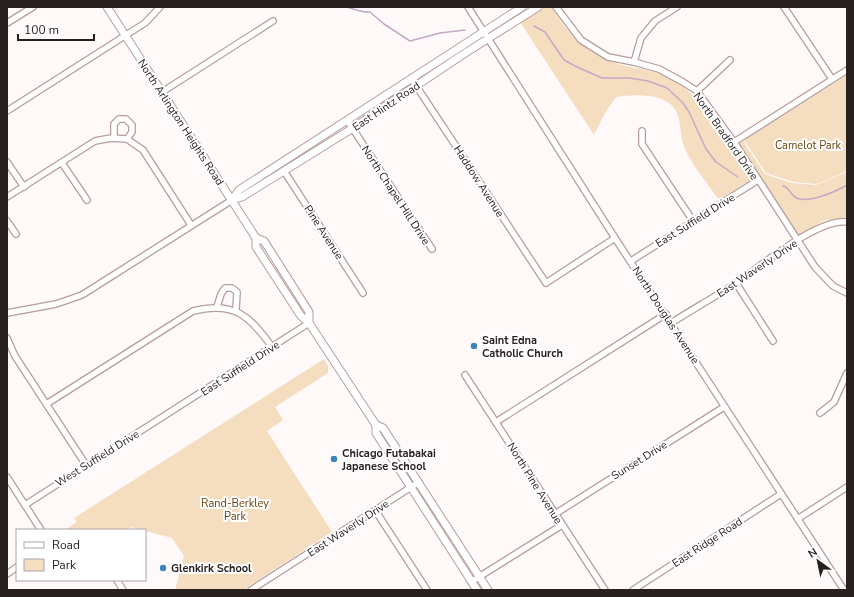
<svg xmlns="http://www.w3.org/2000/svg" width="854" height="597" viewBox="0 0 854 597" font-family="'Nunito Sans',sans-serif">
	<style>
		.green { fill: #f5ddc0 }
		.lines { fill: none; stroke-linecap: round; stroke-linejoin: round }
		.stream { stroke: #c5a9c7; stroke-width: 1.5 }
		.minor-casing { stroke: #b59d9c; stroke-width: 8 }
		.major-casing { stroke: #b59d9c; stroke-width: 9 }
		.minor { stroke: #fff; stroke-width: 5.5 }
		.major { stroke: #fff; stroke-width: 7 }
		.poi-dot { fill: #3b84b8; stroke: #fff; stroke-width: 1.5 }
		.labels { text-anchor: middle; stroke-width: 4; stroke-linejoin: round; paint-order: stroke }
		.street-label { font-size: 11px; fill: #292020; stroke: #fff }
		.park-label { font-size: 11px; fill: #69450f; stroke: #fff }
		.poi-label { font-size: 11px; font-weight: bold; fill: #292020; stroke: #fff; text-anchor: start }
	</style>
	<rect width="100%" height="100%" fill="#fff9f9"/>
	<g class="green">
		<path d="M 543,7 L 551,7 C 571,38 589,57 626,66 C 640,69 656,70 670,78 C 697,93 716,121 732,148 L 743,141 L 765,174 L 792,183 L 816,185 L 847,172 L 847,217 L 825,220 L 798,235 L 768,188 L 745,183 L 719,200 C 708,184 693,167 685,149 C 680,138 681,122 677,113 C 668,92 634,94 616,97 L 605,113 L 594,135 L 520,22 Z"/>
		<path d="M 847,75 L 847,171 L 817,184 L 794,182 L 766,173 L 744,140 Z"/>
		<path d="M 324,359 L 328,366 L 328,373 L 275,407 L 283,420 L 267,431 L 332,532 L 243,590 L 175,590 L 184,556 L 172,538 L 131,527 L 127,530 L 65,530 L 77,522 L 74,518 Z"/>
	</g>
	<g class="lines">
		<g class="stream">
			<path d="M 347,7 C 354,9 362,13 370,12 L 384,24 L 410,41 L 440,33 L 465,30"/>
			<path d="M 534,26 L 545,32 L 564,60 L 577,67 L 602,78 L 629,78 L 648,81 L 667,88 L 683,103 L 689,112 L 706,149 L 716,162 L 738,177"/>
			<path d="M 783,186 C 790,188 790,194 795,197 C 806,205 837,191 847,185"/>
		</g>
		<g class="minor-casing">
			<g id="minor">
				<path d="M 468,7 L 615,238 L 844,590"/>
				<path d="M 556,7 L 581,40 L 608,57 L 634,62 L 659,69 L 683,82 L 697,91 L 734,142 L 815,267 L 833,286 L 847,293"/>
				<path d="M 784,7 L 832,79"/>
				<path d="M 7,23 L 33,7"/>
				<path d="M 634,62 L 641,38 L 655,21 L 677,7"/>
				<path d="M 411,78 L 546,283 L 615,238"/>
				<path d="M 697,91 L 730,60"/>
				<path d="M 162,92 L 273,21"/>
				<path d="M 7,111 L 145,23 L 160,7"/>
				<path d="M 347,120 L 432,249"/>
				<path d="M 642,131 L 642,144 L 693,221"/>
				<path d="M 114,138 L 114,124 L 119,119 L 126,119 L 132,125 L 132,132 L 127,139"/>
				<path d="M 734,142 L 847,70"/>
				<path d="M 7,162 L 24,187"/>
				<path d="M 62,163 L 87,200"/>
				<path d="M 284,171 L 363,293"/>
				<path d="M 7,197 L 95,141 L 111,138 L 127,139 L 143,150 L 191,225"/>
				<path d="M 7,221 L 16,234"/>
				<path d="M 631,261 L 758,180"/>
				<path d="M 736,283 L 773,341"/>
				<path d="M 217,307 L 221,294 L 225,288 L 232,288 L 237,292 L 236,310"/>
				<path d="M 7,313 L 56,304 L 82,295 L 232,200"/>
				<path d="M 671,323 C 693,309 715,297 736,283 C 761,266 818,218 847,222"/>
				<path d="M 7,338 L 15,356 L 86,465"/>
				<path d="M 465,375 L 605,590"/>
				<path d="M 48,403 L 193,311 C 234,301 249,315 272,347"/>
				<path d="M 820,413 L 834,402 L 847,373"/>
				<path d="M 496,422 L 666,314"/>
				<path d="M 7,477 L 41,530"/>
				<path d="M 25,505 L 309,323"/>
				<path d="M 375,510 L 427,590"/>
				<path d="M 555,514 L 724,407"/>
				<path d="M 799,518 L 847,487"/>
				<path d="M 7,574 L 17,567"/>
				<path d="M 117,580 L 123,590"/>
				<path d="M 471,582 L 562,525"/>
				<path d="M 251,590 L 419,482"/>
				<path d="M 633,590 L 781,494"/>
			</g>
		</g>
		<g class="major-casing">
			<g id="major">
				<path d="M 107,7 L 256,238 L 256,247 L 301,316 L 309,323 L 376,425 L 383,428 L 488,590"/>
				<path d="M 232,200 L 242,197 L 353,128 L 459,57 L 538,7"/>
				<path d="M 232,200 L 239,190 L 522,7"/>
				<path d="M 256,238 L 264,241 L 309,312 L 309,323"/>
				<path d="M 376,425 L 376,433 L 477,590"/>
			</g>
		</g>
		<use href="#minor" class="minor"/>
		<use href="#major" class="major"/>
	</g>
	<g class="poi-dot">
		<circle cx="474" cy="346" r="4"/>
		<circle cx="334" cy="459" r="4"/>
		<circle cx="163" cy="568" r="4"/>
	</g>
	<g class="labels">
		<g class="street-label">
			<text transform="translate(386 106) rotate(-34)" y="4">East Hintz Road</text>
			<text transform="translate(181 122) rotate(57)" y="4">North Arlington Heights Road</text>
			<text transform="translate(726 136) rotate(55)" y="4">North Bradford Drive</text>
			<text transform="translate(479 181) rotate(57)" y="4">Haddow Avenue</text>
			<text transform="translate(396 195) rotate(57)" y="4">North Chapel Hill Drive</text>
			<text transform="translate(695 220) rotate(-32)" y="4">East Suffield Drive</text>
			<text transform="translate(324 232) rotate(57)" y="4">Pine Avenue</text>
			<text transform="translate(757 268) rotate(-34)" y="4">East Waverly Drive</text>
			<text transform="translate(666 315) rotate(57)" y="4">North Douglas Avenue</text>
			<text transform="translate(240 368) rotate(-33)" y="4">East Suffield Drive</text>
			<text transform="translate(97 458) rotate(-32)" y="4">West Suffield Drive</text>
			<text transform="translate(639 460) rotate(-32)" y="4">Sunset Drive</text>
			<text transform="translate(535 483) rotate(58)" y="4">North Pine Avenue</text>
			<text transform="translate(348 528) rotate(-33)" y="4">East Waverly Drive</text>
			<text transform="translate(707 542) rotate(-33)" y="4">East Ridge Road</text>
		</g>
		<g class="park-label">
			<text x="808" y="149">Camelot Park</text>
			<text x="235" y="507">Rand-Berkley<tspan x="235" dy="13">Park</tspan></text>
		</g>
		<g class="poi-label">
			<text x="482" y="344">Saint Edna<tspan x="482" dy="13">Catholic Church</tspan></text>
			<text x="342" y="457">Chicago Futabakai<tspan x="342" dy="13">Japanese School</tspan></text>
			<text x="171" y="572">Glenkirk School</text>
		</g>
	</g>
	<rect width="854" height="597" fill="none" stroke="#292020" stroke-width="16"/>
	<rect x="16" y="529" width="130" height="52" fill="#ffffff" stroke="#a9a6a6"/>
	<rect x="24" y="542" width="20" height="6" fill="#ffffff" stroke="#a9a6a6"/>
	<text x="52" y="549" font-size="12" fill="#292020">Road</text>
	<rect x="24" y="559" width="20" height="12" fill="#f5ddc0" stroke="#a9a6a6"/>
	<text x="52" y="569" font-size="12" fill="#292020">Park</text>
	<g transform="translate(818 561) rotate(327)" stroke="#ffffff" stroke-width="3" paint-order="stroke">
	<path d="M0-3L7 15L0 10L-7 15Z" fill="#292020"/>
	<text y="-6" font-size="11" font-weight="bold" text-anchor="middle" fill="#292020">N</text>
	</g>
	<path d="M18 34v6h76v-6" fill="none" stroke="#292020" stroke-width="2"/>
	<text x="24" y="34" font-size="12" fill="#292020" stroke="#ffffff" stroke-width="3" paint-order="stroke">100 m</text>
</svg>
